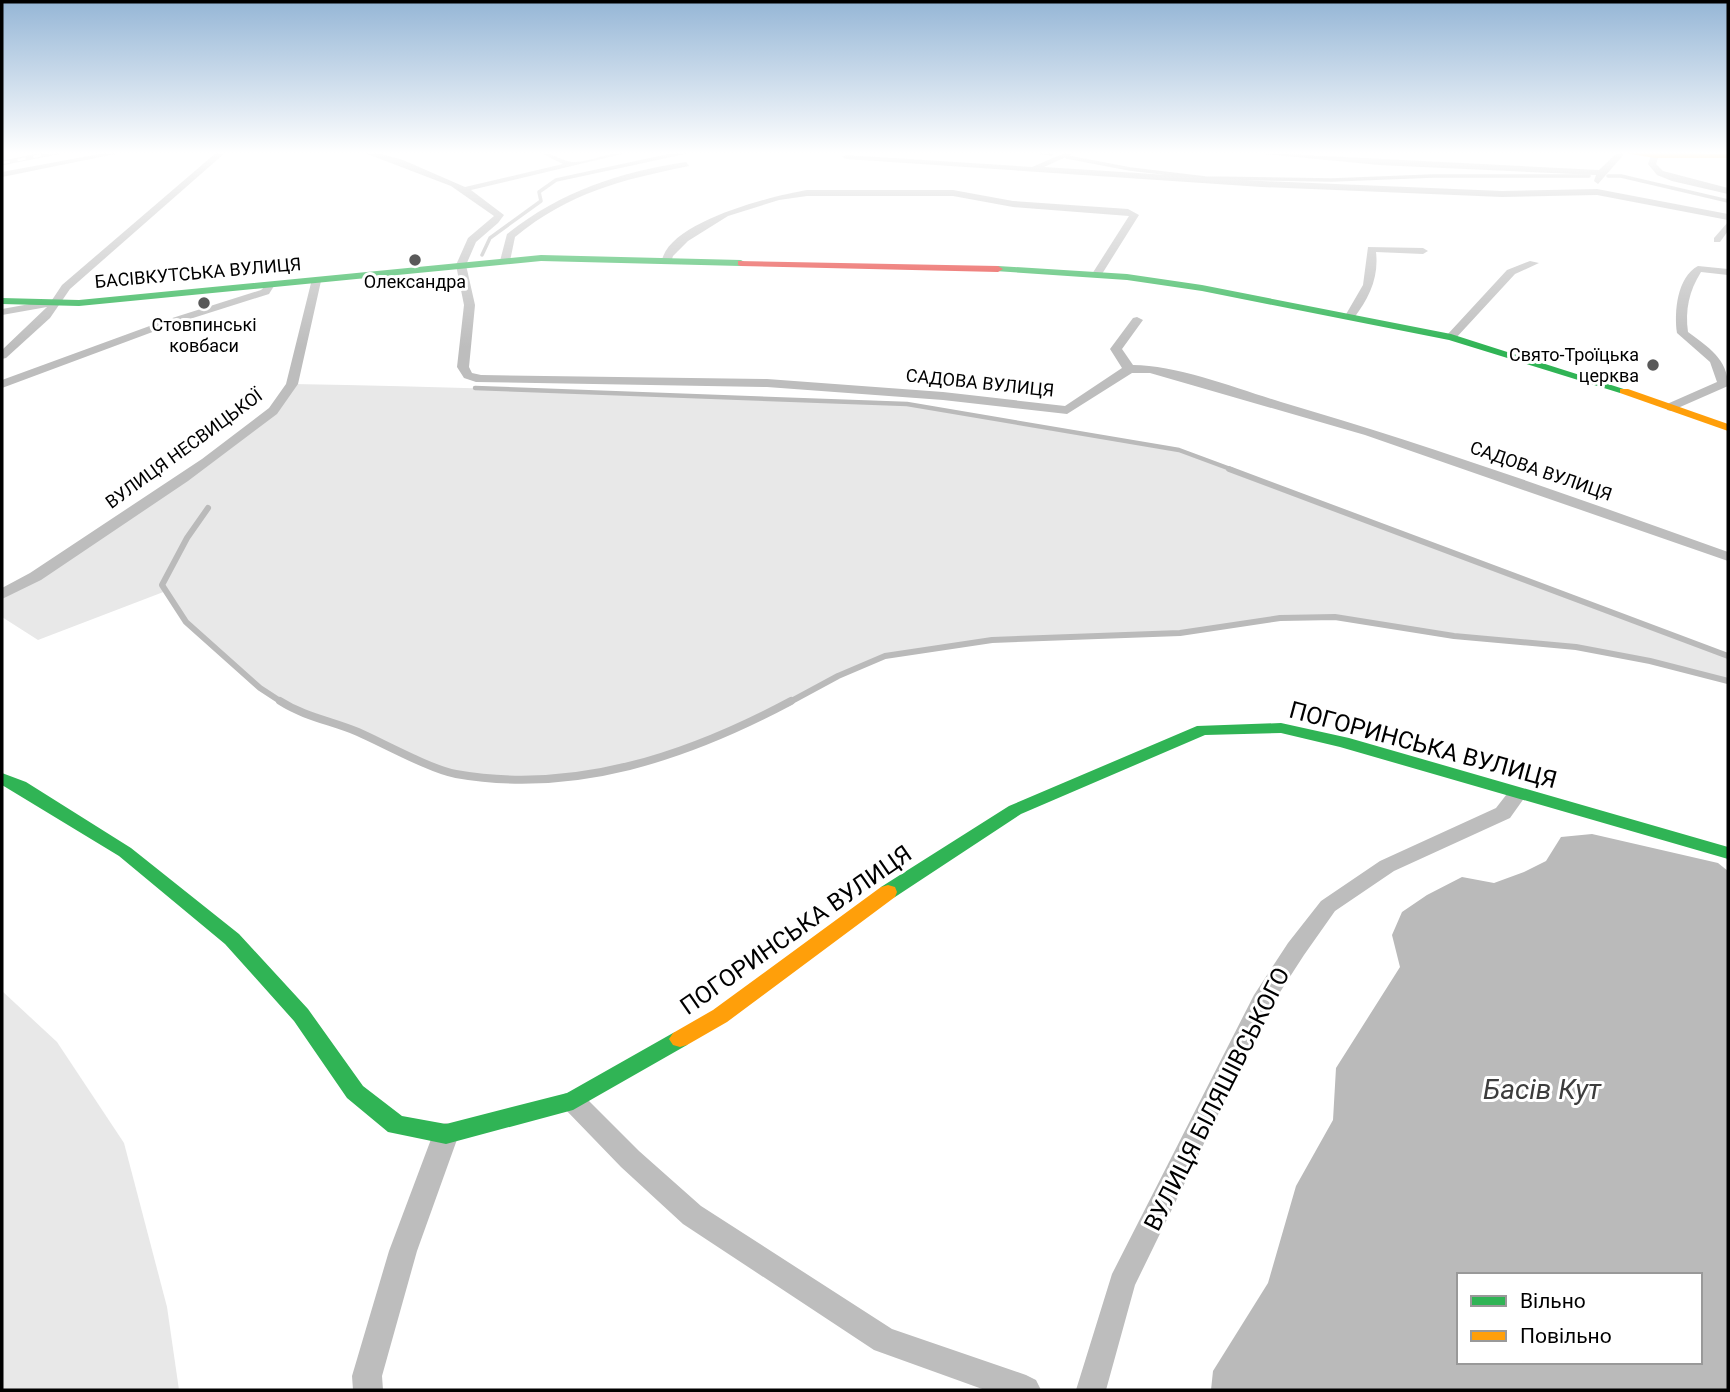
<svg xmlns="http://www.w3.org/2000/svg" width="1730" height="1392" viewBox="0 0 1730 1392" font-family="Roboto,sans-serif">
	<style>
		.green { fill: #e8e8e8 }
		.water { fill: #bababa; fill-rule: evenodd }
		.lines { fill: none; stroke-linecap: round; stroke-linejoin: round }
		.stream-far3 { stroke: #bababa; stroke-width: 3.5 }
		.stream-far2 { stroke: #bababa; stroke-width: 4.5 }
		.stream-far1 { stroke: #bababa; stroke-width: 6 }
		.stream { stroke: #bababa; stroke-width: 8 }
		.street { fill: #bdbdbd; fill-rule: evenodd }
		.fast { fill: #30b455; fill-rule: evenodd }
		.slow { fill: #ff9f0a; fill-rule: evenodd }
		.jam { fill: #e5322d; fill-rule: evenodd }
		.rail-casing { stroke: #bdbdbd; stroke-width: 4.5 }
		.rail { stroke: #fff; stroke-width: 2.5; stroke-dasharray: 8; stroke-linecap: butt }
		.poi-dot { fill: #595959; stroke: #fff; stroke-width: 2.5 }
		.labels { text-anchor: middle; stroke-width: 6; stroke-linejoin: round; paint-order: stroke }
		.far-street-label { font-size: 18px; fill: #000; stroke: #fff }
		.far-poi-label { font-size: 18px; fill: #000; stroke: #fff }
		.near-street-label { font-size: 24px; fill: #000; stroke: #fff }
		.near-water-label { font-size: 28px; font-style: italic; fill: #3d3d3d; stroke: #fff }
	</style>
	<rect width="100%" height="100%" fill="#fff"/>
	<g class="green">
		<path d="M 292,384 C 487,387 682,396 878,401 L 907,404 L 1179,450 L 1728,656 L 1728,681 L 1650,661 L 1576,647 L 1454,636 L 1335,617 L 1280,618 L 1180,633 L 992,640 L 885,656 L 838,676 L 755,720 L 661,759 L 583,776 L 520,780 L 453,774 L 353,730 L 299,713 L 260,688 L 186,622 L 166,591 L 38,640 L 2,617 L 2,594 L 15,589 L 249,430 Z"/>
		<path d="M 2,991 L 57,1042 L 124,1143 L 167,1307 L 179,1390 L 2,1390 Z"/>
	</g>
	<path class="water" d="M 1592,834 L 1718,863 L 1728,871 L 1728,1390 L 1211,1390 L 1213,1371 L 1268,1283 L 1296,1186 L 1333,1120 L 1336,1068 L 1400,967 L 1392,935 L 1402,912 L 1427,895 L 1462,877 L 1494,883 L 1524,872 L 1546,861 L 1561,837 ZM 1459,1275 L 1700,1275 L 1700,1362 L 1459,1362 Z"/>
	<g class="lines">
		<g class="stream-far3">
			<path d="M 1037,152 L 1051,154"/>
			<path d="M 1067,157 L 1130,169 L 1205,178 L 1332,180 L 1433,176 L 1589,176"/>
			<path d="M 1608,176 L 1621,176 L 1728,201"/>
			<path d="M 482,255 L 490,238 L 541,201 L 539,192 L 556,180 L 686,152"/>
		</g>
		<path class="stream-far2" d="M 475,388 L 907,404 L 1179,450 L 1233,470"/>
		<g class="stream-far1">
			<path d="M 1229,469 L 1728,656"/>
			<path d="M 208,508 L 187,538 L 162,585 L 186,622 L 260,688 L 283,703"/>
			<path d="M 788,703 L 838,676 L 885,656 L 992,640 L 1180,633 L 1280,618 L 1335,617 L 1454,636 L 1576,647 L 1650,661 L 1728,681"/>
		</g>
		<path class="stream" d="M 280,701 C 305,717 332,721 358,732 C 383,743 432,770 456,774 C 574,795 688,756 791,701"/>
		<g class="street">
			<path d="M 110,152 L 125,152 L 2,177 L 2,172 Z"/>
			<path d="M 217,152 L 226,152 L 70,289 L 50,318 L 6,358 L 2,359 L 2,350 L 47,307 L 2,315 L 2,309 L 52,300 L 62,285 Z"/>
			<path d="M 362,152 L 374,152 L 403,160 L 465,187 L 563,164 L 539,152 C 552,152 561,161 572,162 C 588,163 611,151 630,152 L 471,190 L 504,215 L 498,223 L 476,242 L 466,265 L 475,305 L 469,367 L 472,373 L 481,375 L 767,379 L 943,392 L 1065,406 L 1122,368 L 1110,349 L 1133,318 L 1137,317 L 1143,320 L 1122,349 L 1133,365 C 1177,365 1238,389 1281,402 C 1432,446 1580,499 1728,552 L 1728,561 L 1365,435 L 1150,373 L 1132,373 L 1067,414 L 943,400 L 767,387 L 476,382 L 464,378 L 457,367 L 464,305 L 456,265 L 468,238 L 494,216 L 451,186 Z"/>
			<path d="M 1067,152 L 1077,152 L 1044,167 L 1262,181 L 1502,191 L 1597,189 L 1728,214 L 1728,220 L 1597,195 L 1502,197 L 1262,187 L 846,159 L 842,157 L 846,155 L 1032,167 Z"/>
			<path d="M 1243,152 L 1599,170 L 1618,152 L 1626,152 L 1598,184 L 1594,181 L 1596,175 L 1379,165 Z"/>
			<path d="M 1652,152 L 1660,152 L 1656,164 L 1663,171 L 1728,188 L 1728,194 L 1672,181 L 1657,175 L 1648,164 Z"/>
			<path d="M 686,162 L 689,166 C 621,180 570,192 515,237 L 510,261 L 505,264 L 500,261 L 507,234 C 560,192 619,172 686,162 Z"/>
			<path d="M 807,190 L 953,190 L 1013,201 L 1128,209 L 1139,215 L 1102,274 L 1097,277 L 1092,274 L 1129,216 L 1013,207 L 953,196 L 807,196 L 779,200 L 728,216 L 688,241 L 673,256 L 671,262 L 662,260 C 671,221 772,196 807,190 Z"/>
			<path d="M 1728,222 L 1728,231 L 1720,242 L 1714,242 L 1714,238 Z"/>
			<path d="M 1368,247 L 1423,248 L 1428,251 L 1423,254 L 1376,252 C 1379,278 1369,298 1354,318 L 1346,318 L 1345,316 L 1363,285 Z"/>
			<path d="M 1530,261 L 1539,263 L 1515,274 L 1455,339 L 1447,339 L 1447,335 L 1507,270 Z"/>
			<path d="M 1698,266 L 1728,269 L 1728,275 L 1701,272 C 1689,291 1685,310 1688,332 C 1708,347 1728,359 1728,386 L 1671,411 L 1667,410 L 1667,404 L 1717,382 L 1710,362 L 1677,333 C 1674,312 1677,277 1698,266 Z"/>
			<path d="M 312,279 L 321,281 L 298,384 L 277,414 L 188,481 L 41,580 L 2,599 L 2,588 L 30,573 L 202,459 L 269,408 L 286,384 Z"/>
			<path d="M 269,283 L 274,286 L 269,294 L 174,324 L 2,388 L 2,380 L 166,320 L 261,290 Z"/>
			<path d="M 1517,788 L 1524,790 L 1527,794 L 1510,818 L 1394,871 L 1335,911 L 1304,955 L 1271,1006 L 1135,1285 L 1106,1390 L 1076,1390 L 1112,1274 L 1254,995 L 1288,943 L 1321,901 L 1380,861 L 1496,808 L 1510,790 Z"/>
			<path d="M 573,1091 L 582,1094 L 639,1151 L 701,1206 L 892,1329 L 1026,1375 L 1036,1380 L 1041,1390 L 985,1390 L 874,1350 L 683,1224 L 621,1167 L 564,1108 L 561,1101 L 564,1094 Z"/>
			<path d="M 446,1123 L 455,1126 L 459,1134 L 417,1251 L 382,1376 L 383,1390 L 353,1390 L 352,1376 L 389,1251 L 433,1134 L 437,1126 Z"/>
		</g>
		<g class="fast">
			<path d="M 541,255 L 741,260 L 746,263 L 741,266 L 541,261 L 79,306 L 2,304 L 2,298 L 79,300 Z"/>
			<path d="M 998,266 L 1127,274 L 1202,285 L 1451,334 L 1630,391 L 1620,393 L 1449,340 L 1202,291 L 1127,280 L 995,271 L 995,267 Z"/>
			<path d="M 1281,723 L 1349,738 L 1728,847 L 1728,859 L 1340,747 L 1281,733 L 1205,735 L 1021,814 L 895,897 L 888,899 L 881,897 L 879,892 L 881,887 L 1009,806 L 1197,726 Z"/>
			<path d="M 2,773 L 26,782 L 131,848 L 239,934 L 308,1009 L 363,1086 L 402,1116 L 446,1124 L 567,1093 L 673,1033 L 680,1031 L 687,1033 L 691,1039 L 687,1045 L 573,1110 L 446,1144 L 388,1132 L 347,1098 L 294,1021 L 225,944 L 119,856 L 2,785 Z"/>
		</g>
		<g class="slow">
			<path d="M 1618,152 L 1728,154 L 1728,158 L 1655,158 Z"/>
			<path d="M 1620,389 L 1628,389 L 1728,424 L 1728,431 L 1620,393 Z"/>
			<path d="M 888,885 L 895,887 L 897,892 L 895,897 L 727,1022 L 687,1045 L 680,1047 L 673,1045 L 669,1039 L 673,1033 L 713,1010 L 881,887 Z"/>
		</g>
		<path class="jam" d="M 738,261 L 998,266 L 1003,269 L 998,272 L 741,266 L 738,265 Z"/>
		<g class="rail-casing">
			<path id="rail" d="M 2,163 L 58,152"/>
		</g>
		<use href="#rail" class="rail"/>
	</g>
	<linearGradient id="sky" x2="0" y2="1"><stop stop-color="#95b6d6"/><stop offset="0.44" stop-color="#fff"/><stop offset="1" stop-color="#fff" stop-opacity="0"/></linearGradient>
	<rect width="1730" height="347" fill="url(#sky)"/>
	<g class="poi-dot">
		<circle cx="415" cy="260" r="7"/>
		<circle cx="204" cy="303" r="7"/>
		<circle cx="1653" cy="365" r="7"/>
	</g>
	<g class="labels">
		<g class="far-street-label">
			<text transform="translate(198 273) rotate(-5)" y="6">БАСІВКУТСЬКА ВУЛИЦЯ</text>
			<text transform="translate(980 383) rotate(6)" y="6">САДОВА ВУЛИЦЯ</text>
			<text transform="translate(184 449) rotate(-36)" y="6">ВУЛИЦЯ НЕСВИЦЬКОЇ</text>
			<text transform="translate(1541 471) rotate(19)" y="6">САДОВА ВУЛИЦЯ</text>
		</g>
		<g class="far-poi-label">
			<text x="415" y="288">Олександра</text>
			<text x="204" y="331">Стовпинські<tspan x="204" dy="21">ковбаси</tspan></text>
			<text x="1639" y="361" text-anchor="end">Свято-Троїцька<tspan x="1639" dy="21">церква</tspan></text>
		</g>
		<g class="near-street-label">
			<text transform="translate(1423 745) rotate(15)" y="8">ПОГОРИНСЬКА ВУЛИЦЯ</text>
			<text transform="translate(796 930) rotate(-35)" y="8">ПОГОРИНСЬКА ВУЛИЦЯ</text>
			<text transform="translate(1217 1099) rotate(-63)" y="8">ВУЛИЦЯ БІЛЯШІВСЬКОГО</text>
		</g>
		<g class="near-water-label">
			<text x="1542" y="1099">Басів Кут</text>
		</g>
	</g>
	<rect width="1730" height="1392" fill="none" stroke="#000000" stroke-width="7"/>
	<rect x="1457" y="1273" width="245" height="91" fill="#ffffff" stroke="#999999" stroke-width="2"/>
	<rect x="1471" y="1296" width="35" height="10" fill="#30b455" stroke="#999999" stroke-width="2"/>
	<text x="1520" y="1308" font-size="21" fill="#000000">Вільно</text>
	<rect x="1471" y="1331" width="35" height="10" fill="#ff9f0a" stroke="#999999" stroke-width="2"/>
	<text x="1520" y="1343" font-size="21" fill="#000000">Повільно</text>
</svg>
